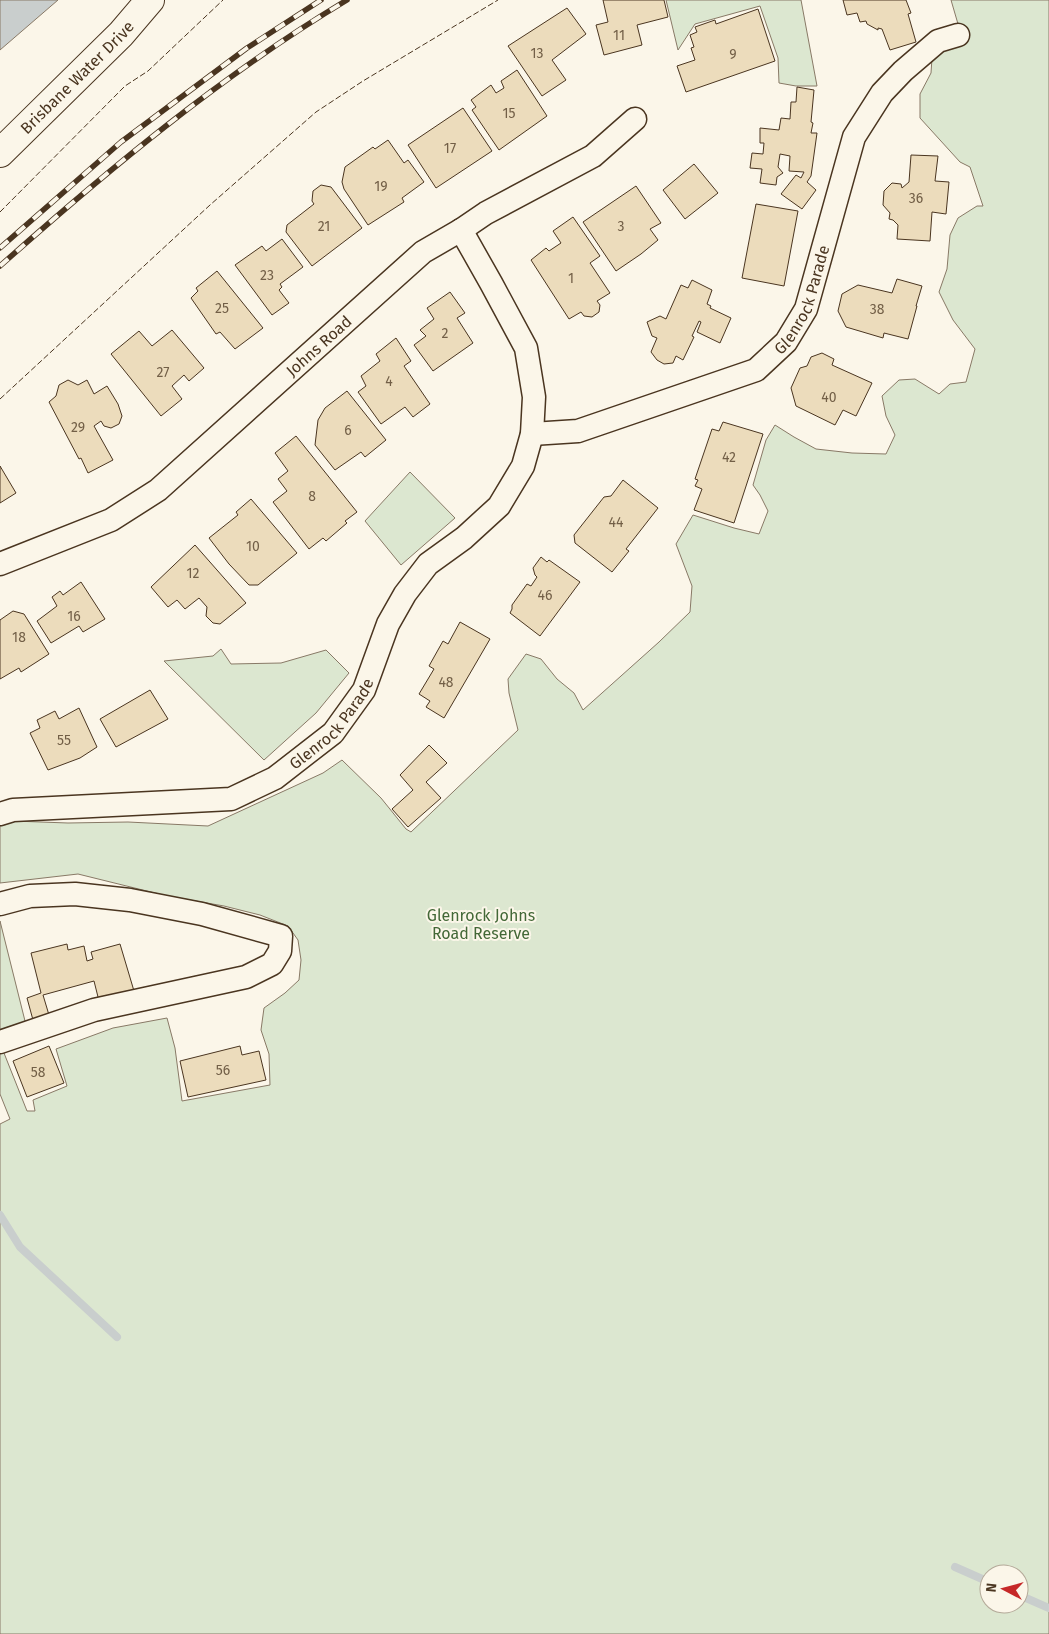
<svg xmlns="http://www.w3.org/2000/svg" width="1049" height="1634" viewBox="0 0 1049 1634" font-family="'Fira Sans',sans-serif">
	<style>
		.green { fill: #dce7d0; stroke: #887966; fill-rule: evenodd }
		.water { fill: #c9cecd; stroke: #887966 }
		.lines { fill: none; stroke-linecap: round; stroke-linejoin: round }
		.stream { stroke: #c9cecd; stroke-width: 8 }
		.building { fill: #ecdcbc; stroke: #4a3520 }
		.street-casing { stroke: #4a3520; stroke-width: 25 }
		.secondary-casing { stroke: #4a3520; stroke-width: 30 }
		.street { stroke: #fbf6e9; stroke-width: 22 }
		.secondary { stroke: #fbf6e9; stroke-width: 28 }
		.rail-casing { stroke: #4a3520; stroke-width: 5.5 }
		.rail { stroke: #fbf6e9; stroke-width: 4; stroke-dasharray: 11; stroke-linecap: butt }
		.fence { stroke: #4a3520; stroke-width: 1; stroke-dasharray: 6 2.5; stroke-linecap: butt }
		.labels { text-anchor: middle; stroke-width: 4; stroke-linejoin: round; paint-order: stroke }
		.number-label { font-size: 14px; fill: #725f47 }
		.street-label { font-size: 16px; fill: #4a3520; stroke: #fbf6e9 }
		.park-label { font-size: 16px; fill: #436837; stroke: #fbf6e9 }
	</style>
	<rect width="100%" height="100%" fill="#fbf6e9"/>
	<g class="green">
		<path d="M 666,0 L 801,0 L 817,86 L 796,86 L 779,83 L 778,58 L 760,6 L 695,24 L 678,50 Z"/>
		<path d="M 951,0 L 1049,0 L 1049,1634 L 0,1634 L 0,1124 L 10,1119 L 0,1094 L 0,1049 L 2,1048 L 27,1111 L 35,1111 L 33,1100 L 67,1086 L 56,1049 L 113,1028 L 167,1018 L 175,1048 L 182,1101 L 270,1085 L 269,1054 L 261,1030 L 264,1008 L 285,993 L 299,980 L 301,960 L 298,940 L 288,926 L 260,915 L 224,906 L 167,896 L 78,874 L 0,883 L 0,824 L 13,821 L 68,823 L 128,822 L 208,826 L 323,773 L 342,760 L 381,798 L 406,829 L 411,832 L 518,730 L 509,693 L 508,679 L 526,654 L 541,659 L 557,679 L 574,693 L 583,710 L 659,642 L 690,612 L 692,586 L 676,544 L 693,515 L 734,528 L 759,534 L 768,511 L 760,495 L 753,485 L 766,440 L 775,425 L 794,437 L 816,449 L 852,453 L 886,454 L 895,435 L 886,416 L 882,396 L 899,380 L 915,379 L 939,394 L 950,384 L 966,382 L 975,349 L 953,320 L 939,292 L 947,269 L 950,235 L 958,218 L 977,206 L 983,206 L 970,167 L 960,162 L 920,118 L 920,94 L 931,73 L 932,58 L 959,43 L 958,24 ZM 989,1574 L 1019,1574 L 1019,1604 L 989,1604 Z"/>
		<path d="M 410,472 L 455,518 L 401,565 L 365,521 Z"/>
		<path d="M 221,649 L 231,664 L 281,663 L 326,650 L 349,673 L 316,713 L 264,760 L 164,661 L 213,656 Z"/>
		<path d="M 0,921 L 26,1025 L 0,1034 Z"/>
	</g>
	<path class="water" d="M 0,0 L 58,0 L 0,50 Z"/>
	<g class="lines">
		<g class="stream">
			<path d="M 0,1215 L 20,1247 L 117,1337"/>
			<path d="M 955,1567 L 989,1582"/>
			<path d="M 1019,1595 L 1049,1608"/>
		</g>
	</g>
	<g class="building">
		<path d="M 603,0 L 664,0 L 668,17 L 637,25 L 642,45 L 604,55 L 596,25 L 608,22 Z"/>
		<path d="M 843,0 L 906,0 L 911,13 L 908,14 L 916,42 L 890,50 L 882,29 L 878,28 L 878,30 L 867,24 L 866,21 L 860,22 L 857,13 L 847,15 Z"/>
		<path d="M 567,8 L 586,34 L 552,60 L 566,80 L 542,96 L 508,46 Z"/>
		<path d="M 758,9 L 775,61 L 686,92 L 677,66 L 695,60 L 691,48 L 694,47 L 690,35 L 697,32 L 695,27 L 715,20 L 716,24 Z"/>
		<path d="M 517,70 L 547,116 L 499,150 L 472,110 L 476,107 L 471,100 L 491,85 L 496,93 L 504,88 L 501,81 Z"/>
		<path d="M 797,87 L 814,90 L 811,122 L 813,123 L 811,133 L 817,133 L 811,176 L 807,182 L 816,190 L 802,209 L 781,194 L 796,175 L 801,178 L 804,172 L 789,171 L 790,156 L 780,154 L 778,167 L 783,173 L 777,177 L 776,185 L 760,183 L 762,169 L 750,168 L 752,153 L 763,154 L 764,143 L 760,143 L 760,128 L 779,130 L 781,118 L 790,119 L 791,102 L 796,102 Z"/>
		<path d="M 463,108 L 492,151 L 436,188 L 408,145 Z"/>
		<path d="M 388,140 L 404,163 L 408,160 L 424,182 L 402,198 L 404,202 L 368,225 L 344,189 L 342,182 L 345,167 L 373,147 L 375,149 Z"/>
		<path d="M 911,155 L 938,156 L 935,181 L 949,182 L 946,214 L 932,212 L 930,241 L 897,239 L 898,225 L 893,220 L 889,219 L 890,213 L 883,205 L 884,191 L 892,183 L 901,184 L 902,188 L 909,182 Z"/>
		<path d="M 694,164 L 718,193 L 685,219 L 663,190 Z"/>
		<path d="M 321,185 L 331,187 L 362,228 L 312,266 L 286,232 L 287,225 L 314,204 L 312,201 L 313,191 Z"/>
		<path d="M 636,186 L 661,223 L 650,229 L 658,240 L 641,254 L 616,271 L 583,222 Z"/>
		<path d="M 756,204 L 798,211 L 784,286 L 742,278 Z"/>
		<path d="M 573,217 L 600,256 L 590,263 L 610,293 L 597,301 L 600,305 L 599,312 L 592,317 L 584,316 L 581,312 L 569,319 L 531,260 L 546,248 L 549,251 L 561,243 L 553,231 Z"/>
		<path d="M 282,239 L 303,267 L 280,284 L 282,287 L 279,290 L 289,303 L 272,315 L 235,265 L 262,246 L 266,251 Z"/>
		<path d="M 217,271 L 263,328 L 235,349 L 220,332 L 216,334 L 191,298 L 198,291 L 196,288 Z"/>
		<path d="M 897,279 L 922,286 L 916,306 L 917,306 L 908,339 L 884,333 L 883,338 L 846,327 L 838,311 L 842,294 L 858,285 L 892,293 Z"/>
		<path d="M 692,280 L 712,290 L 707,304 L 711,306 L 710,308 L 731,318 L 720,343 L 697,332 L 701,322 L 699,321 L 692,336 L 694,337 L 683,360 L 676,356 L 673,363 L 664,364 L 657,360 L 651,352 L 657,338 L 652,336 L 647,322 L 660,316 L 666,319 L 681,285 L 688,288 Z"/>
		<path d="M 450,292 L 465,313 L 457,318 L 473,343 L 433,371 L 414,345 L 426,336 L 420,330 L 434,319 L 427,308 Z"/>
		<path d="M 172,330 L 204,368 L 189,381 L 184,375 L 172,386 L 182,399 L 161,416 L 111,354 L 139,331 L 152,346 Z"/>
		<path d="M 396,338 L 411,361 L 404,366 L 430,404 L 413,417 L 405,407 L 381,424 L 358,392 L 366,386 L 361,376 L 380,361 L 376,354 Z"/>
		<path d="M 822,353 L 834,359 L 832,365 L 872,383 L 856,416 L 843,410 L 835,425 L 796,406 L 791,388 L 800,368 L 807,366 L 811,357 Z"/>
		<path d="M 68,380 L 78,385 L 87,380 L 94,394 L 107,386 L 118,404 L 122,416 L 119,424 L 111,428 L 104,426 L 101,421 L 94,426 L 113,460 L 88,473 L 81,458 L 79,459 L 49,402 L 56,396 L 59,385 Z"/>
		<path d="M 347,391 L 386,440 L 365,457 L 361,452 L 335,470 L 315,445 L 318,420 L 325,408 Z"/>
		<path d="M 723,422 L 763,434 L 734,523 L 694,510 L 702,489 L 695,486 L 698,480 L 695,479 L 712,429 L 719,431 Z"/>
		<path d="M 296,436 L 357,512 L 345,521 L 347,523 L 326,541 L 323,538 L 309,549 L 273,502 L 287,491 L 278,479 L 288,471 L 275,453 Z"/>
		<path d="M 0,466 L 16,493 L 0,503 Z"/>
		<path d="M 623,480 L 658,508 L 626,549 L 629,551 L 612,572 L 575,543 L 574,535 L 604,497 L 611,496 Z"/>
		<path d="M 251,499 L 297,553 L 258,585 L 249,585 L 229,564 L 209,538 L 238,515 L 236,512 Z"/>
		<path d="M 195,545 L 246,603 L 220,624 L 213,623 L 206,616 L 207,607 L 199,598 L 185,609 L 177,600 L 168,607 L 151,587 Z"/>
		<path d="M 541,557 L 547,562 L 549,560 L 580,582 L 540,636 L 510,613 L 512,609 L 512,605 L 527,584 L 531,586 L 537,577 L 535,575 L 533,568 Z"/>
		<path d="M 81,582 L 105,619 L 83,632 L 79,626 L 51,643 L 37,621 L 57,606 L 52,597 L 60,591 L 63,595 Z"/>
		<path d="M 13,611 L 24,614 L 49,654 L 21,672 L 19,668 L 0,679 L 0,620 Z"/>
		<path d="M 460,622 L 490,639 L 444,718 L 426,707 L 430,701 L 419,694 L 434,669 L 429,666 L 443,641 L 448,644 Z"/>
		<path d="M 150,690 L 168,719 L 116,747 L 100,719 Z"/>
		<path d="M 79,708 L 97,747 L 80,758 L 48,770 L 30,733 L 40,728 L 37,720 L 55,711 L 59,719 Z"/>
		<path d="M 429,745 L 447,763 L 426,782 L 441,798 L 408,827 L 392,809 L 413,790 L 400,775 Z"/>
		<path d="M 67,944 L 68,950 L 84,946 L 87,961 L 93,959 L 91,952 L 120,944 L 134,991 L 99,1001 L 94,981 L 43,995 L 49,1015 L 33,1020 L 27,998 L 41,993 L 31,953 Z"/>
		<path d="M 49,1046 L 64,1083 L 27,1097 L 13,1061 Z"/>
		<path d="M 240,1046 L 242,1055 L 259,1051 L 266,1080 L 188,1097 L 180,1061 Z"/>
	</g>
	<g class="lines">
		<g class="street-casing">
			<g id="street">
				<path id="s1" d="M 532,434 L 578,431 L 756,370 L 786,342 L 806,309 L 854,137 L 882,93 L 903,71 L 938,41 L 958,35"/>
				<path id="s2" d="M 0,564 L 111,520 L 158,490 L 423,252 L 461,230 L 486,213 L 593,156 L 635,119"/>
				<path id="s3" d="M 0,814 L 13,810 L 231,799 L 275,778 L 333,733 L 364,690 L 388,624 L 405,594 L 428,564 L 464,538 L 499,506 L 523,466 L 532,434 L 534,397 L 526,348 L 491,283 L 461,230"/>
				<path d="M 0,904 L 30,896 L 75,894 L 130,900 L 202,914 L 281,936 L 280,951 L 272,964 L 246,977 L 94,1010 L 0,1042"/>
			</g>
		</g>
		<g class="secondary-casing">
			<g id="secondary">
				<path id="s4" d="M 0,153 L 121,34 L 150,0"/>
			</g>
		</g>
		<use href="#street" class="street"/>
		<use href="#secondary" class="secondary"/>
		<g class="rail-casing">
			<g id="rail">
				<path d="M 0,248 L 121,142 L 247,48 L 321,0"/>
				<path d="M 0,266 C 109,169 222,75 347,0"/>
			</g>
		</g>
		<use href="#rail" class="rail"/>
		<g class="fence">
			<path d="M 0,212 L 125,86 L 148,71 L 223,0"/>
			<path d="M 0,399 L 210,205 L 316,112 L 363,81 L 498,0"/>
		</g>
	</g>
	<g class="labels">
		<g class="number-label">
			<text x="619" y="40">11</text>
			<text x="537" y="58">13</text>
			<text x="733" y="59">9</text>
			<text x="509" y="118">15</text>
			<text x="450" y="153">17</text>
			<text x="381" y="191">19</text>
			<text x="916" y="203">36</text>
			<text x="324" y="231">21</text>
			<text x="621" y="231">3</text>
			<text x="267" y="280">23</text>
			<text x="571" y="283">1</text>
			<text x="222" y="313">25</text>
			<text x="877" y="314">38</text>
			<text x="445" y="338">2</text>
			<text x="163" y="377">27</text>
			<text x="389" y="386">4</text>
			<text x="829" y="402">40</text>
			<text x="78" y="432">29</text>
			<text x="348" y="435">6</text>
			<text x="729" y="462">42</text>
			<text x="312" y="501">8</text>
			<text x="616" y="527">44</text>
			<text x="253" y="551">10</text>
			<text x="193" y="578">12</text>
			<text x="545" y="600">46</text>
			<text x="74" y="621">16</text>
			<text x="19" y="642">18</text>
			<text x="446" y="687">48</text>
			<text x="64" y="745">55</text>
			<text x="223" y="1075">56</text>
			<text x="38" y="1077">58</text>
		</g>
		<g class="street-label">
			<text dy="6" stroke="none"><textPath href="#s4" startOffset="108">Brisbane Water Drive</textPath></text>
			<text dy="6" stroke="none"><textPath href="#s1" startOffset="321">Glenrock Parade</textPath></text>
			<text dy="6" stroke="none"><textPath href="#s2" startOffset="391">Johns Road</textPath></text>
			<text dy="6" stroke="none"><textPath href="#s3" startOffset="360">Glenrock Parade</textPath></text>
		</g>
		<g class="park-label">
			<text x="481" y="921">Glenrock Johns<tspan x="481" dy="18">Road Reserve</tspan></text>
		</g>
	</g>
	<g transform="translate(1004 1589) rotate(276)"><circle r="24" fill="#fbf6e9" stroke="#b4a999"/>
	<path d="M0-4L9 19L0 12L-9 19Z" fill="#c62828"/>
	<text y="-8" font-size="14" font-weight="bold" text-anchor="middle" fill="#4a3520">N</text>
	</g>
</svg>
